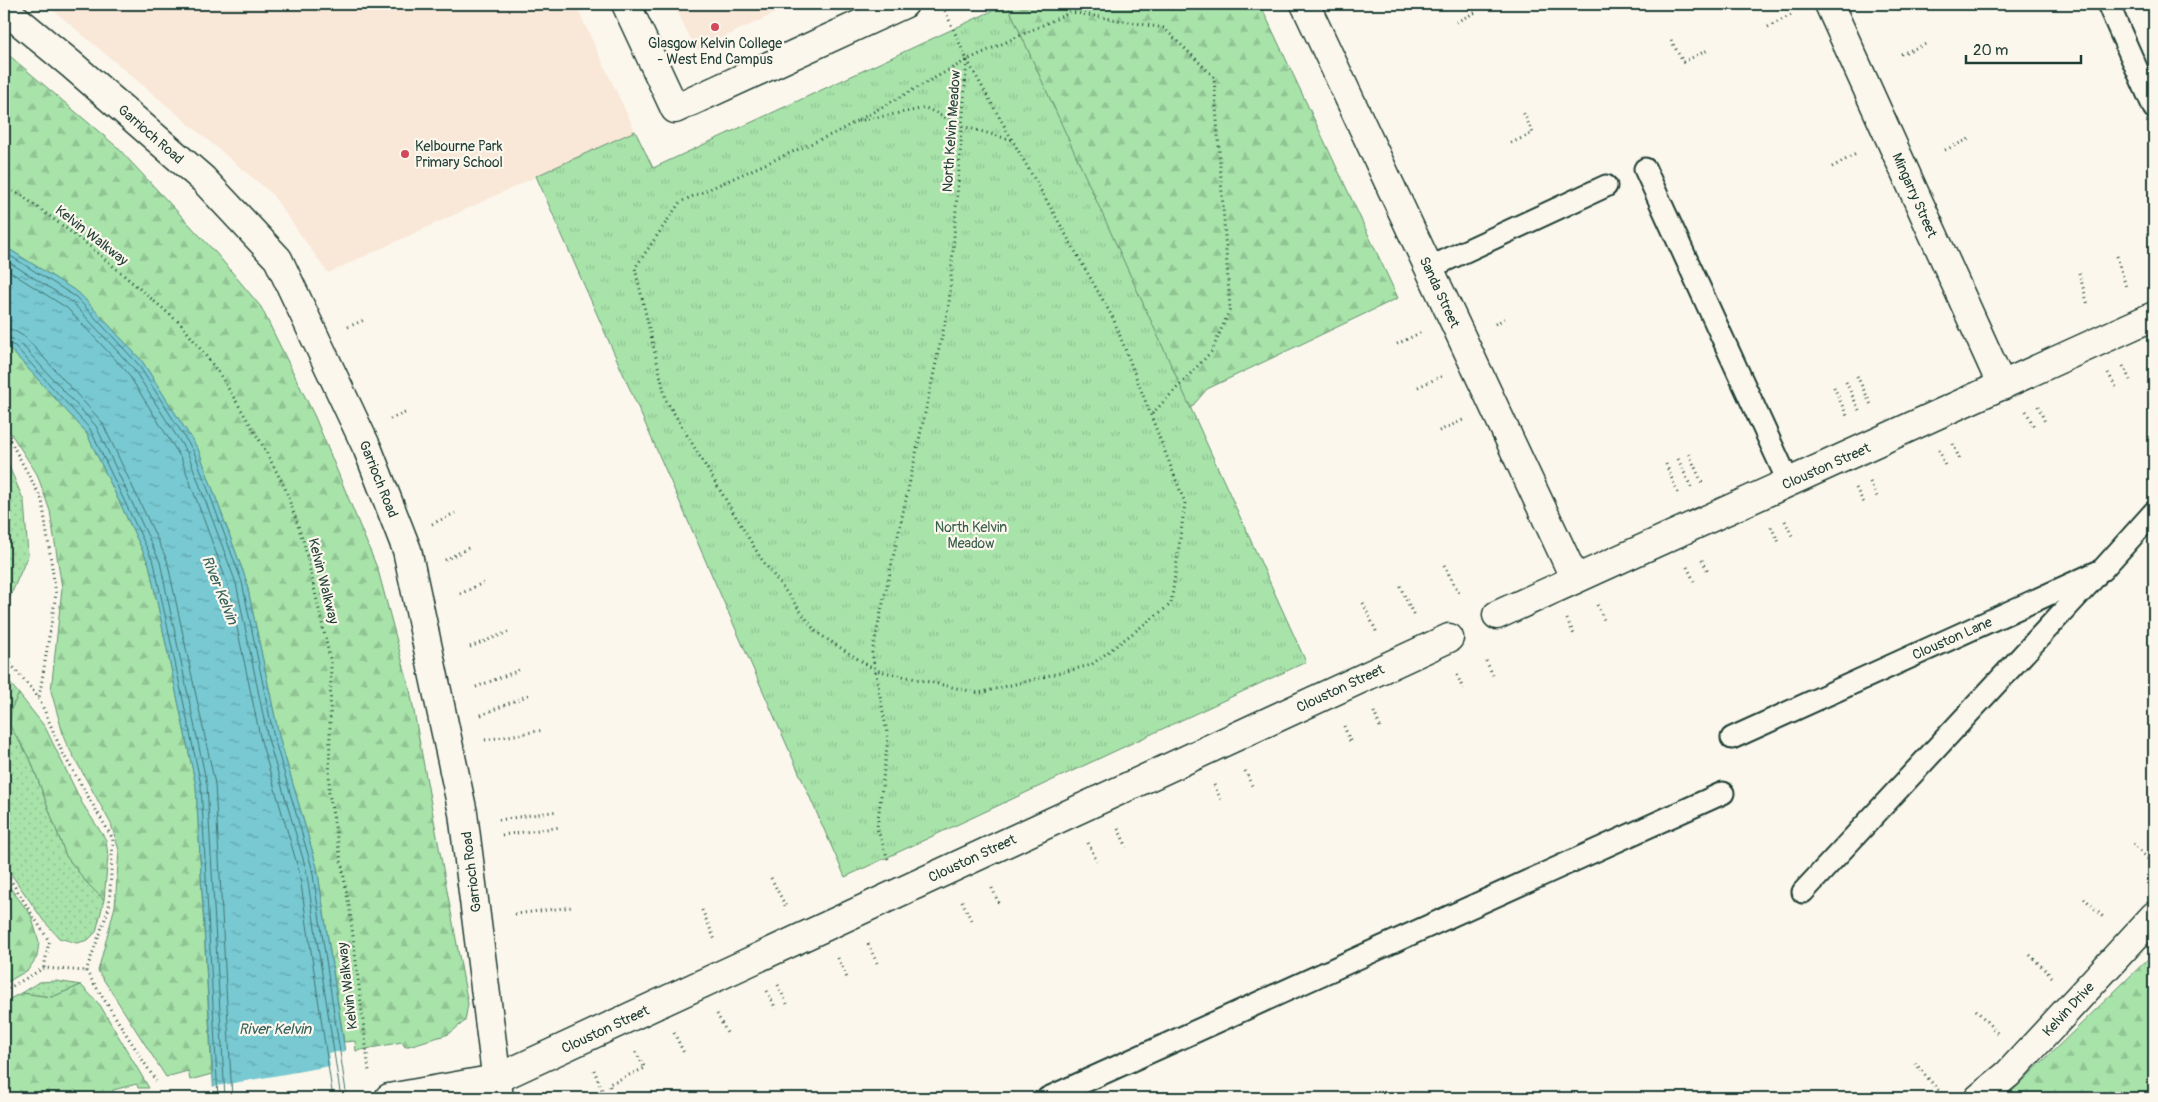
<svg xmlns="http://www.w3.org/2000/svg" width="2158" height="1102" viewBox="0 0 2158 1102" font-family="Pangolin,sans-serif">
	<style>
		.built { fill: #f9e7d7 }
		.grass { fill: url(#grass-dots); stroke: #64906f }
		.forest { fill: url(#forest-firs); stroke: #64906f }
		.park { fill: url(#park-tufts); stroke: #64906f }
		.water { fill: url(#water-ripples); stroke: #549193 }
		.pier { fill: #fbf7ec }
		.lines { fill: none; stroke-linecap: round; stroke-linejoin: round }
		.shore { stroke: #437573; stroke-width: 1 }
		.service-casing { stroke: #1f3d34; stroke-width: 25 }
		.minor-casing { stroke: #1f3d34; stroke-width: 31 }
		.path { stroke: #1f3d34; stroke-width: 3; stroke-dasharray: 1 4; stroke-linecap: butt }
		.service { stroke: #fbf7ec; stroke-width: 21 }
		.minor { stroke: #fbf7ec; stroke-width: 28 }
		.poi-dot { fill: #d1495b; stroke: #fbf7ec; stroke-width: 2 }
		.labels { text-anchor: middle; stroke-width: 4.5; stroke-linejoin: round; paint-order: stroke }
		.poi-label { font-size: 14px; fill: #1f3d34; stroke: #fbf7ec }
		.street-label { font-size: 14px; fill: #1f3d34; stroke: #fbf7ec }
		.park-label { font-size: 14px; fill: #3a5e4c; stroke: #fbf7ec }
		.water-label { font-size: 15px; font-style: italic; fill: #35605c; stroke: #fbf7ec }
	</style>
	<defs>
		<pattern id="grass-dots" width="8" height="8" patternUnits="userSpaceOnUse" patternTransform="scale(1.25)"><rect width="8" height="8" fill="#a8e3aa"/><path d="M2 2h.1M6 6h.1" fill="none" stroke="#90c493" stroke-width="1.8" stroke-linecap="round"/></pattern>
		<pattern id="forest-firs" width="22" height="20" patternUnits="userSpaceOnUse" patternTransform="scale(1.25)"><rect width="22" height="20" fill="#a8e3aa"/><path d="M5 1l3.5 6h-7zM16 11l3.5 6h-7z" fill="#90c493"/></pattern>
		<pattern id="park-tufts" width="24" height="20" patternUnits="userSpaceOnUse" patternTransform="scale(1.25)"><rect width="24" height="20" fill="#a8e3aa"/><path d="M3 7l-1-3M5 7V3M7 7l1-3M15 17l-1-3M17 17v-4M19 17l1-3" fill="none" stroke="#90c493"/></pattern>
		<pattern id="water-ripples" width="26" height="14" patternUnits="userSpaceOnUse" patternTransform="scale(1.25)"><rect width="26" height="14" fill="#78c9d2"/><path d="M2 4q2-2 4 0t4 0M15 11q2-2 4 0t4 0" fill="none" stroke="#62a4ab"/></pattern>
	</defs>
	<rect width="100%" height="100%" fill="#fbf7ec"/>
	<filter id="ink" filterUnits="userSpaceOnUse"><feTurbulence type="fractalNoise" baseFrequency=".02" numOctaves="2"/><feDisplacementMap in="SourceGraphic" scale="10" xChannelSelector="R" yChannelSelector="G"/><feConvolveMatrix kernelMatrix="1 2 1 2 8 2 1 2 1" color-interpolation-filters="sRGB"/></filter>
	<g filter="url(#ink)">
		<g class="built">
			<path d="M 46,4 L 575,4 L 635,131 L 328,273 L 271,193 Z"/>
			<path d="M 674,4 L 795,4 L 696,50 Z"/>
		</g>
		<g class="grass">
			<path d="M 4,455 L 24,501 L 28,555 L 4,611 Z"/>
			<path d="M 4,676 L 19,694 L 11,709 L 19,741 L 31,761 L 66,856 L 87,883 L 104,900 L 96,932 L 88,940 L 77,943 L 59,938 L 43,920 L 4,864 Z"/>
			<path d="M 56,981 L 81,985 L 52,997 L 21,993 L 39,982 Z"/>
		</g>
		<g class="forest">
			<path d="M 1007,4 L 1260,4 L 1398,298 L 1207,389 L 1189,410 Z"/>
			<path d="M 4,51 L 117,147 L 216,253 L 261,307 L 315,417 L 378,570 L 410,690 L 468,1004 L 465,1021 L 449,1034 L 405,1047 L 402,1042 L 356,1051 L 355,1041 L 344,1042 L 317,867 L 279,736 L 246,580 L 198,449 L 142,361 L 79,293 L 4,246 Z"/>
			<path d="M 4,346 L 11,350 L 86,432 L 149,564 L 196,786 L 212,1074 L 190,1080 L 188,1071 L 166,1077 L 98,971 L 115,906 L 119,850 L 111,824 L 65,741 L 51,691 L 62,588 L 50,511 L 37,474 L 4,423 Z"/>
			<path d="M 19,694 L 45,727 L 82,803 L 106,840 L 108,856 L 104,900 L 87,883 L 66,856 L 31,761 L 10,726 L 11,709 Z"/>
			<path d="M 4,880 L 31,915 L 39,942 L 37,957 L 28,970 L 4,984 Z"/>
			<path d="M 2154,953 L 2154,1098 L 2005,1098 Z"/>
			<path d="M 81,985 L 100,1005 L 149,1088 L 138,1088 L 137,1084 L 113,1090 L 113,1094 L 96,1098 L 4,1098 L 4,1002 L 21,993 L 52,997 Z"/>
		</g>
		<path class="park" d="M 1007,4 L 1306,662 L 845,877 L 536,176 L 635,131 L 653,168 Z"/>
		<path class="water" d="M 4,246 L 79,293 L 142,361 L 198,449 L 246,580 L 279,736 L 317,867 L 352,1098 L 214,1098 L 196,786 L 149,564 L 86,432 L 11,350 L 4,346 Z"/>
		<path class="pier" d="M 347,1051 L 355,1098 L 211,1098 L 211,1087 L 330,1066 L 328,1053 Z"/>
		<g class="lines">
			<g class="shore">
				<path d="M 4,252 L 76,297 L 138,364 L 194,452 L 242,582 L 274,738 L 312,868 L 347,1098"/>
				<path d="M 4,259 L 72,302 L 133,368 L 188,454 L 236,583 L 268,739 L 306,869 L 341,1098"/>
				<path d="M 4,268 L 67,308 L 127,372 L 181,458 L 228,585 L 261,741 L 299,871 L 333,1098"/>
				<path d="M 4,328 L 13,330 L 25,337 L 102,422 L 167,560 L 215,784 L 232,1098"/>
				<path d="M 4,336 L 19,342 L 96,426 L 160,562 L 207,785 L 225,1098"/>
				<path d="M 4,342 L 15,346 L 90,429 L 154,563 L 201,785 L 218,1098"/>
			</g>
			<g class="service-casing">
				<g id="service">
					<path d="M 2108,4 L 2154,108"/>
					<path d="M 1645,169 L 1789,483"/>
					<path d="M 1429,268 L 1606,186"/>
					<path d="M 1732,738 L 2102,570 L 2154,512"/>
					<path d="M 1803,892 L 2095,577"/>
					<path d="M 1048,1098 L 1723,793"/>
				</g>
			</g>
			<g class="minor-casing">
				<g id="minor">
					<path d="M 626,4 L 675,109 L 904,4"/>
					<path d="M 1305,4 L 1575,579"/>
					<path d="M 1829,4 L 2002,386"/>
					<path d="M 4,9 L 72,65 L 203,179 L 278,259 L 368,450 L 407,550 L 463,813 L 499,1098"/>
					<path d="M 1497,615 L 2154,316"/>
					<path d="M 389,1098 L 496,1079 L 1449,638"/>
					<path d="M 1979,1098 L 2008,1074 L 2154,916"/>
				</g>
			</g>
			<g class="path">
				<path d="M 1456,22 L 1476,12"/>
				<path d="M 1768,27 L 1791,15"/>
				<path d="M 1671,40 L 1683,62 L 1708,50"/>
				<path d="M 1901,54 L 1926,44"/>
				<path d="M 967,60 L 1113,318 L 1185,503 L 1171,604 L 1091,665 L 979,693 L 875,670 L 816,632 L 760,557 L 666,400 L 635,268 L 680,202 L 837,132 L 967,60 L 1071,12 L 1164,28 L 1214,77 L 1230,309 L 1212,351 L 1151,415"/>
				<path d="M 858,121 L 926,108 L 962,126 L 1012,140"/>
				<path d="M 1511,143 L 1533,133 L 1523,112"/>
				<path d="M 1945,150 L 1969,139"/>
				<path d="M 1832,167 L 1856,154"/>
				<path d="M 4,186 L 21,195 L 87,244 L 181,324 L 219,373 L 262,444 L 285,488 L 304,543 L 331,663 L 329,793 L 350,911 L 369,1071"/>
				<path d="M 2117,256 L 2126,287"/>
				<path d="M 2079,273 L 2088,305"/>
				<path d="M 1495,324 L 1508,317"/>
				<path d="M 348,327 L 364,320"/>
				<path d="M 1397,344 L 1422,332"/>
				<path d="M 2123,366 L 2130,380"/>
				<path d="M 2108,373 L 2116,387"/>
				<path d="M 1857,376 L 1871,405"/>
				<path d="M 1846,382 L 1859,410"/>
				<path d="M 1418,387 L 1442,376"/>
				<path d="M 1834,387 L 1847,416"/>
				<path d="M 2038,406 L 2045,422"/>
				<path d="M 2026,411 L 2034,427"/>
				<path d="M 390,419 L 407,412"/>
				<path d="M 1439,431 L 1463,420"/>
				<path d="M 4,433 L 12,444 L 42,500 L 56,594 L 39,698"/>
				<path d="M 1953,444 L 1961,462"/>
				<path d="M 1939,450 L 1946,468"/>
				<path d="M 1689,454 L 1702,483"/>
				<path d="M 1678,459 L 1691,487"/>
				<path d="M 1666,464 L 1678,494"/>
				<path d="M 1870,482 L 1878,499"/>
				<path d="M 1856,488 L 1865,505"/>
				<path d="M 1785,521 L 1793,538"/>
				<path d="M 432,524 L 455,513"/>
				<path d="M 1771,527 L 1780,544"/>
				<path d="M 445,560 L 470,547"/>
				<path d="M 1702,560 L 1709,573"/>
				<path d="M 1444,565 L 1460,595"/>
				<path d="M 1687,567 L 1694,581"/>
				<path d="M 1400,586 L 1414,616"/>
				<path d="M 460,594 L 487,581"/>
				<path d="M 1363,603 L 1377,633"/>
				<path d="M 1597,605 L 1605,622"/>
				<path d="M 1567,619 L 1575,637"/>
				<path d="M 470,647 L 508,632"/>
				<path d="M 4,656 L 39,698 L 62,752 L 113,839 L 109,908 L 86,971"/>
				<path d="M 1486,661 L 1493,675"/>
				<path d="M 1457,675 L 1463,689"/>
				<path d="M 476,687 L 522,669"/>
				<path d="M 1374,712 L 1380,727"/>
				<path d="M 481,715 L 531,694"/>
				<path d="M 1344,726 L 1350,741"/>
				<path d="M 485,740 L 544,730"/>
				<path d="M 1245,771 L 1253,788"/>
				<path d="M 1214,785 L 1222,802"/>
				<path d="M 499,820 L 558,811"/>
				<path d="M 1118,829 L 1127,847"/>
				<path d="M 502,835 L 561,827"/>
				<path d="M 1088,843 L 1097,861"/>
				<path d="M 2133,844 L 2154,865"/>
				<path d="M 888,859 L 877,828 L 888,738 L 872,653 L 949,304 L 967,60 L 942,4"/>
				<path d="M 4,870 L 49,941 L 44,968"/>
				<path d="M 771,878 L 786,907"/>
				<path d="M 992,888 L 1000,906"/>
				<path d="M 2084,898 L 2105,919"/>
				<path d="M 962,901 L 971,920"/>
				<path d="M 702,910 L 715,940"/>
				<path d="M 515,914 L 572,907"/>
				<path d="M 868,944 L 877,963"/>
				<path d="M 2030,955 L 2052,977"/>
				<path d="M 838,958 L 847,978"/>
				<path d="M 86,971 L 156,1081"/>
				<path d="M 778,985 L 787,1004"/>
				<path d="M 4,991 L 44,968 L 86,971"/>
				<path d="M 767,991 L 776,1009"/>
				<path d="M 1976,1010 L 1999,1035"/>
				<path d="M 717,1014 L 727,1033"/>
				<path d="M 674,1033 L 684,1053"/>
				<path d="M 1915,1063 L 1939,1091"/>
				<path d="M 594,1070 L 602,1090"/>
				<path d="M 610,1087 L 609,1084 L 645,1068 L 635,1051"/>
			</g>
			<use href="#service" class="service"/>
			<use href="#minor" class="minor"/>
		</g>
	</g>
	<g class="poi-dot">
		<circle cx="715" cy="27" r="5"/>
		<circle cx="405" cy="154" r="5"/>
	</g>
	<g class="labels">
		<g class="poi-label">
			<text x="715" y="48">Glasgow Kelvin College<tspan x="715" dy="16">- West End Campus</tspan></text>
			<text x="415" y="151" text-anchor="start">Kelbourne Park<tspan x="415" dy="16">Primary School</tspan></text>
		</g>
		<g class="street-label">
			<text transform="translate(951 131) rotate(-86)" y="5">North Kelvin Meadow</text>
			<text transform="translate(151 134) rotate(41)" y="5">Garrioch Road</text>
			<text transform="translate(1915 195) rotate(66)" y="5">Mingarry Street</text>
			<text transform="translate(92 235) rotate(38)" y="5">Kelvin Walkway</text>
			<text transform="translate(1440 292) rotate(65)" y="5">Sanda Street</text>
			<text transform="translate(1826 466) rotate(-24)" y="5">Clouston Street</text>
			<text transform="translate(379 479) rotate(68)" y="5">Garrioch Road</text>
			<text transform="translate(324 581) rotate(76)" y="5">Kelvin Walkway</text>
			<text transform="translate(1952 638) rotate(-24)" y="5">Clouston Lane</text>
			<text transform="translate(1340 688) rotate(-25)" y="5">Clouston Street</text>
			<text transform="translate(972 858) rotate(-25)" y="5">Clouston Street</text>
			<text transform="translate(471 872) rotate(-97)" y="5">Garrioch Road</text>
			<text transform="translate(347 986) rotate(-97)" y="5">Kelvin Walkway</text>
			<text transform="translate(2068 1009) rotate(-47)" y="5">Kelvin Drive</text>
			<text transform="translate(605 1029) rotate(-25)" y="5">Clouston Street</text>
		</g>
		<g class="park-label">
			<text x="971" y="532">North Kelvin<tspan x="971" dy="16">Meadow</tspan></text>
		</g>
		<g class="water-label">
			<text transform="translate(220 590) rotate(68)" y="5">River Kelvin</text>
			<text x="275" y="1034">River Kelvin</text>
		</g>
	</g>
	<rect width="2158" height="1102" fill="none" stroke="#fbf7ec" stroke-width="20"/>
	<rect x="10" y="10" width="2138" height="1082" fill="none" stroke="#1f3d34" stroke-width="2" filter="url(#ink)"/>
	<path d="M1966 55v8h115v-8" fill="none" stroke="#1f3d34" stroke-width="2.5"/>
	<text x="1973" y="55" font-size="15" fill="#1f3d34" stroke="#fbf7ec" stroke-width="4" paint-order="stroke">20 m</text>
</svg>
